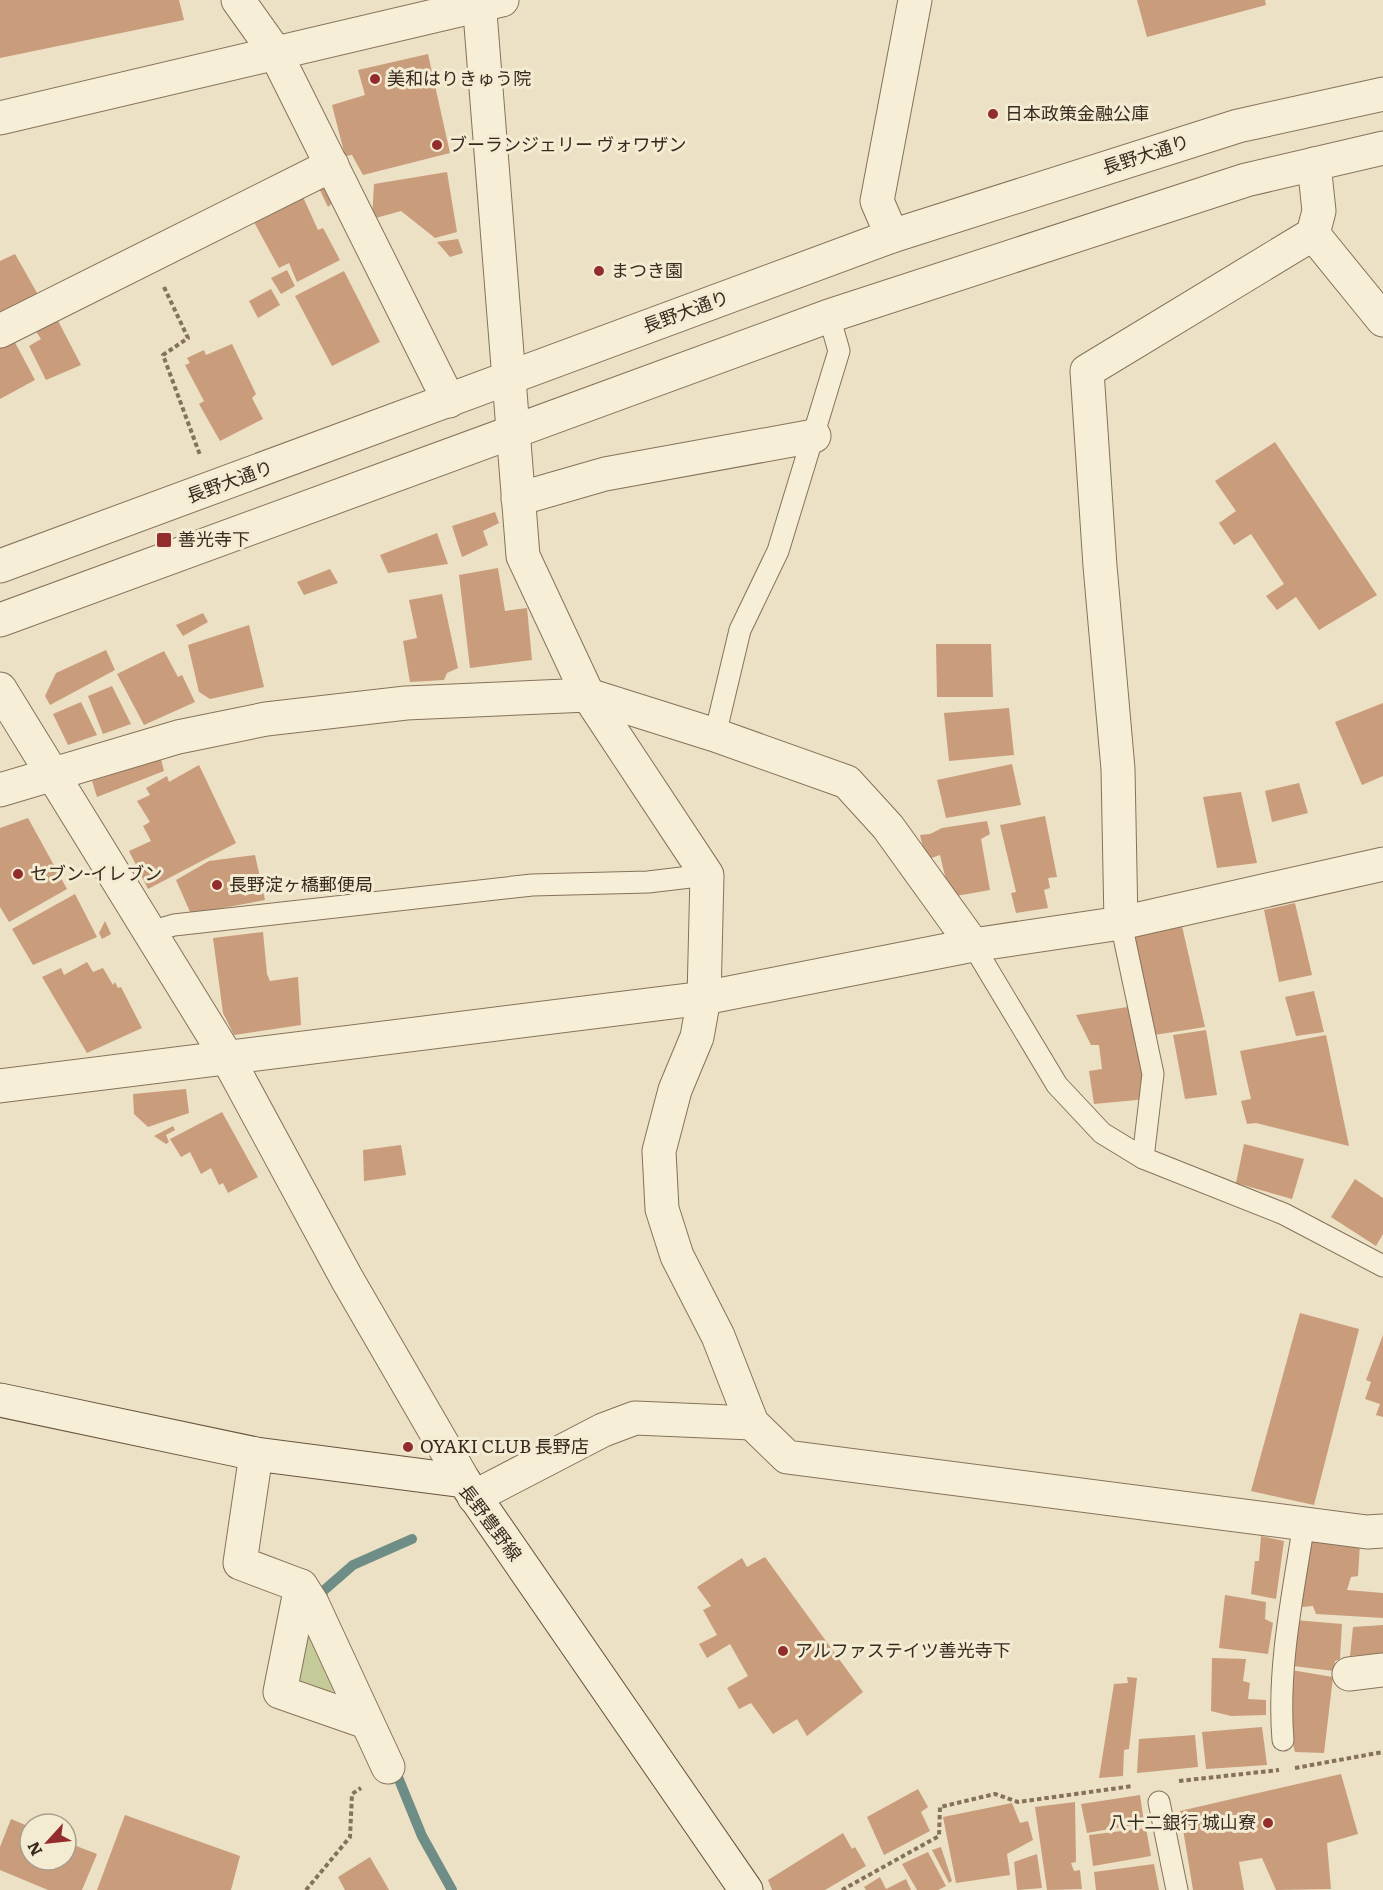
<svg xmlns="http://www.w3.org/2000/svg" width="1383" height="1890" viewBox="0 0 1383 1890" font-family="Literata,'Noto Sans JP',serif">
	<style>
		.green { fill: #c4ca98 }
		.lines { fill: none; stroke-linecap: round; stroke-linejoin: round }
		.stream { stroke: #6d8d86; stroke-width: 10 }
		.building { fill: #c99c7b }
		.service-casing { stroke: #86725b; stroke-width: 23 }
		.minor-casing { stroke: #86725b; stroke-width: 35 }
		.tertiary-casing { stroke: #86725b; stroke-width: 35 }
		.secondary-casing { stroke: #68533e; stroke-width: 35 }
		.path { stroke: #86725b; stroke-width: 4; stroke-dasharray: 4.5 3; stroke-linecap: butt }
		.service { stroke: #f7eed7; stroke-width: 21 }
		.minor { stroke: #f7eed7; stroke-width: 33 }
		.tertiary { stroke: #f7eed7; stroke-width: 33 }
		.secondary { stroke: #f7eed7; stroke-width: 33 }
		.poi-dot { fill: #932d2d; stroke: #f4ebd3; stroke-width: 2 }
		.labels { text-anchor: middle; stroke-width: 6; stroke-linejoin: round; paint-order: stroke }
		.poi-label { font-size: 18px; fill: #372a1f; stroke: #f4ebd3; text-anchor: start }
		.street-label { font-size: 18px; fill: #372a1f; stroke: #f4ebd3 }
	</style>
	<rect width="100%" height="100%" fill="#ece1c4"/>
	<path class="green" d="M 310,1622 L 338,1690 L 308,1697 L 295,1681 Z"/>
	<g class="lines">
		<g class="stream">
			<path d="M 324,1602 L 322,1592 L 353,1565 L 412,1539"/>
			<path d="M 393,1765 L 422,1836 L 452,1890"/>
		</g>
	</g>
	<g class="building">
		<path d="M 0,0 L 179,0 L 184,20 L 0,58 Z"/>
		<path d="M 1137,0 L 1265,0 L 1266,5 L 1147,37 Z"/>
		<path d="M 428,54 L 450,153 L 363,175 L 352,155 L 345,156 L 332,105 L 365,95 L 358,70 Z"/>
		<path d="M 447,172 L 457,232 L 435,238 L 401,211 L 372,219 L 374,184 Z"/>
		<path d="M 321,179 L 332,203 L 328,207 L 317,184 Z"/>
		<path d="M 295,195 L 298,201 L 303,197 L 318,230 L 323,228 L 340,260 L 297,282 L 289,263 L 279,268 L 254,222 Z"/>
		<path d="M 458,239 L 463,253 L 450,257 L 437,242 Z"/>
		<path d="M 15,254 L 41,300 L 0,320 L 0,261 Z"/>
		<path d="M 287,270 L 295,286 L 281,294 L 271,278 Z"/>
		<path d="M 344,271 L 380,342 L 332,366 L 295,296 Z"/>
		<path d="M 271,289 L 280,305 L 258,318 L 249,301 Z"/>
		<path d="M 55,315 L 81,365 L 46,380 L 29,346 L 41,339 L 33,327 Z"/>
		<path d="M 11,335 L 35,380 L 0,399 L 0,341 Z"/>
		<path d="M 232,344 L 256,394 L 252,398 L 263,419 L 220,441 L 199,404 L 204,401 L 185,365 L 190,363 L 187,358 L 204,350 L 206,355 Z"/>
		<path d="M 1275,442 L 1377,595 L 1319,630 L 1296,597 L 1277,610 L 1266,596 L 1284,584 L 1251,534 L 1234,545 L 1219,523 L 1236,511 L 1215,481 Z"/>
		<path d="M 495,512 L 499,523 L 483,531 L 488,545 L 462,557 L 452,526 Z"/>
		<path d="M 437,533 L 448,564 L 388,573 L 380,555 Z"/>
		<path d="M 498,568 L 505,611 L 527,608 L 532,660 L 470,668 L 459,575 Z"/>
		<path d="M 330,569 L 338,583 L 304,595 L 297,582 Z"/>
		<path d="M 442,594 L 458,668 L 447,673 L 444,680 L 410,682 L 403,641 L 417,638 L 409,600 Z"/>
		<path d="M 203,613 L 208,622 L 183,636 L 176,625 Z"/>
		<path d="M 249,625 L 264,687 L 210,699 L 199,692 L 188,645 Z"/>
		<path d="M 936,644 L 991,644 L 993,697 L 937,697 Z"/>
		<path d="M 106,650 L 115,670 L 50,705 L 45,696 L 56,673 Z"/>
		<path d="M 164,651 L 178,677 L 182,675 L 195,702 L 144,725 L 117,674 Z"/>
		<path d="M 112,686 L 131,724 L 103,734 L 88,696 Z"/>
		<path d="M 81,702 L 97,735 L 68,745 L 53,714 Z"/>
		<path d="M 1383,703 L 1383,776 L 1362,785 L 1335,722 Z"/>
		<path d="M 1009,708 L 1014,755 L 949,761 L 944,713 Z"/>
		<path d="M 161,759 L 164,771 L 97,797 L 92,781 Z"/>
		<path d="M 1012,764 L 1021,805 L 946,818 L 937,780 Z"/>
		<path d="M 199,765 L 236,843 L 148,889 L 129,851 L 151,841 L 143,826 L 150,822 L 137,801 L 150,795 L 146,788 L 167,776 L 169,782 Z"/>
		<path d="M 1299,783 L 1308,813 L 1272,822 L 1265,791 Z"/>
		<path d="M 1241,792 L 1257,863 L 1217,868 L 1203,797 Z"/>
		<path d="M 1045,816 L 1057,877 L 1048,878 L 1050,888 L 1044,890 L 1048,908 L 1016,913 L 1011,893 L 1016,892 L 1000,825 Z"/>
		<path d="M 28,818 L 67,889 L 9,922 L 0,907 L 0,828 Z"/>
		<path d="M 987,821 L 990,834 L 981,839 L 990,890 L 950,897 L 940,855 L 926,860 L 920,835 L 930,834 L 942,828 Z"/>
		<path d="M 255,855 L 265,900 L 191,914 L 176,880 L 209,861 Z"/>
		<path d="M 75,894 L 97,937 L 33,965 L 12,929 Z"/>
		<path d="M 1295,903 L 1312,975 L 1279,982 L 1264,910 Z"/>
		<path d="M 105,921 L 111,934 L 102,939 L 99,933 Z"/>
		<path d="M 1182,926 L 1205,1027 L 1148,1036 L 1128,934 Z"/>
		<path d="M 263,932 L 267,974 L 270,981 L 298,977 L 301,1025 L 234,1035 L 223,1013 L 213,938 Z"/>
		<path d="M 87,962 L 93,972 L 103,968 L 113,985 L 115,982 L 118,988 L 121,987 L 142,1028 L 87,1053 L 42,977 L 61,968 L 64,975 Z"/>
		<path d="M 1314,991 L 1324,1032 L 1296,1036 L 1285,997 Z"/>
		<path d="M 1134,1006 L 1147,1099 L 1094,1104 L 1089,1071 L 1102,1069 L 1099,1045 L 1091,1045 L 1076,1015 Z"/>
		<path d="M 1206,1030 L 1217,1095 L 1185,1099 L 1173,1035 Z"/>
		<path d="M 1326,1035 L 1349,1146 L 1256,1123 L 1247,1124 L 1241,1101 L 1251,1099 L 1240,1051 Z"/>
		<path d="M 186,1089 L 189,1113 L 148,1127 L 134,1114 L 133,1094 Z"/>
		<path d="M 222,1112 L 258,1177 L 228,1193 L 223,1183 L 219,1185 L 211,1168 L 201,1174 L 190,1152 L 181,1157 L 170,1139 Z"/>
		<path d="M 173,1126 L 175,1130 L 166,1135 L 169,1142 L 166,1144 L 154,1136 Z"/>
		<path d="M 1244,1144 L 1304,1159 L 1292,1199 L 1236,1183 Z"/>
		<path d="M 401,1145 L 406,1175 L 364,1181 L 363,1150 Z"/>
		<path d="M 1355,1179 L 1383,1198 L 1383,1234 L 1376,1246 L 1331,1217 Z"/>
		<path d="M 1300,1313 L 1359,1329 L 1314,1505 L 1251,1491 Z"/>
		<path d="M 1383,1335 L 1383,1417 L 1376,1415 L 1380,1404 L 1365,1399 L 1371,1382 L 1366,1380 Z"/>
		<path d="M 1261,1536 L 1284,1541 L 1276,1599 L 1251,1594 L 1255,1561 L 1259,1561 Z"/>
		<path d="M 1307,1538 L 1360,1544 L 1358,1576 L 1351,1577 L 1347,1590 L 1383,1593 L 1383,1618 L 1316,1614 L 1313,1606 L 1302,1607 Z"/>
		<path d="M 765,1557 L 863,1692 L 807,1736 L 797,1719 L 773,1734 L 751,1703 L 739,1709 L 727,1688 L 748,1676 L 730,1644 L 707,1658 L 699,1644 L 717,1635 L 703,1610 L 711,1606 L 697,1587 L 742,1558 L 747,1567 Z"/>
		<path d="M 1225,1595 L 1266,1602 L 1265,1619 L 1273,1623 L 1268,1654 L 1219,1648 Z"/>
		<path d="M 1295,1620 L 1342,1624 L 1340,1659 L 1335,1661 L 1334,1671 L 1293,1666 Z"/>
		<path d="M 1383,1625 L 1383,1653 L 1350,1656 L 1353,1627 Z"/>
		<path d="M 1212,1658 L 1246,1659 L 1243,1681 L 1250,1683 L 1248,1699 L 1266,1700 L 1266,1715 L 1231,1716 L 1211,1711 Z"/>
		<path d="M 1291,1670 L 1333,1677 L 1324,1753 L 1295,1752 L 1291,1737 Z"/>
		<path d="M 1127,1677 L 1137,1678 L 1129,1749 L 1124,1750 L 1123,1776 L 1099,1778 L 1114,1684 L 1128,1683 Z"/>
		<path d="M 1262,1727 L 1267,1765 L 1206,1769 L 1202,1732 Z"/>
		<path d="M 1195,1735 L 1198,1767 L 1137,1773 L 1139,1739 Z"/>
		<path d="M 1341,1774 L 1358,1834 L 1327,1843 L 1331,1889 L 1276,1890 L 1262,1858 L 1239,1862 L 1244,1890 L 1193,1890 L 1180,1811 Z"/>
		<path d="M 918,1789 L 928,1807 L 921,1812 L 930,1831 L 884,1855 L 867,1817 Z"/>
		<path d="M 1140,1795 L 1144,1823 L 1087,1833 L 1081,1804 Z"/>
		<path d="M 1075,1802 L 1076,1862 L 1071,1863 L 1074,1871 L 1080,1870 L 1082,1889 L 1047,1890 L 1035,1807 Z"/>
		<path d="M 1012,1803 L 1020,1823 L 1028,1821 L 1033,1840 L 1007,1854 L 1010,1875 L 956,1883 L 943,1817 Z"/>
		<path d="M 125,1815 L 240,1856 L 231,1890 L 97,1890 Z"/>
		<path d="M 11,1819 L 30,1827 L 30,1860 L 66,1860 L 66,1842 L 97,1854 L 82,1890 L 48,1890 L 0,1870 L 0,1847 Z"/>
		<path d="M 1146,1828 L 1151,1856 L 1093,1866 L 1089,1835 Z"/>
		<path d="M 843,1833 L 852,1849 L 855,1847 L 866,1866 L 825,1890 L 772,1890 L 768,1880 Z"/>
		<path d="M 941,1847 L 952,1881 L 949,1883 L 932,1850 Z"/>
		<path d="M 928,1852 L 946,1886 L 938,1890 L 917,1890 L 902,1864 Z"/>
		<path d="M 1037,1854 L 1042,1888 L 1017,1890 L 1014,1862 Z"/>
		<path d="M 370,1857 L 389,1890 L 345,1890 L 338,1877 Z"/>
		<path d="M 1154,1864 L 1159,1890 L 1096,1890 L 1094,1872 Z"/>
		<path d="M 880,1877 L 886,1889 L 906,1879 L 911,1890 L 866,1890 L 864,1887 Z"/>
	</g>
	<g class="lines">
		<g class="service-casing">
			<g id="service">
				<path d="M 715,735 L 740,630 L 778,551 L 839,351 L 829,316"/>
				<path d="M 1121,923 L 1153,1074 L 1143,1158"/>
				<path d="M 150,932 L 174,925 L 532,885 L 648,882 L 707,875"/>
				<path d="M 973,945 L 1057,1085 L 1102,1133 L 1143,1158 L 1284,1214 L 1383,1266"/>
				<path d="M 1283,1740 C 1277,1668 1293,1594 1304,1523"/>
				<path d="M 1159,1802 L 1177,1890"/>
			</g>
		</g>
		<g class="minor-casing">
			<g id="minor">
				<path d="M 238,0 L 275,52 L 449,401"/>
				<path d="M 479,0 L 523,556 L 588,695 L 707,875 L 704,998 L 697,1037 L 675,1090 L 659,1151 L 662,1209 L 677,1256 L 718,1336 L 752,1423 L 787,1457 L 1367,1532 L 1383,1531"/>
				<path d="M 1313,234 L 1383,320"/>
				<path d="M 892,236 L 877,201 L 915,0"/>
				<path d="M 0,331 L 332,165"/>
				<path d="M 518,499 L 605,474 L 814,436"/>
				<path d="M 0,790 L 178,737 L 266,719 L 406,703 L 588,695 L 715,735 L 847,782 L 888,827 L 973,945"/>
				<path d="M 1121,923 L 1118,769 L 1100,566 L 1087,371 L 1313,234 L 1319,211 L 1314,164"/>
				<path d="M 0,1086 L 704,998 L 973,945 L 1121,923 L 1383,864"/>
				<path d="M 256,1454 L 240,1563 L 301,1586 L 312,1603 L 388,1767"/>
				<path d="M 474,1497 L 603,1430 L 635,1418 L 752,1423"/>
				<path d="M 301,1586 L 280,1692 L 366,1722"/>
				<path d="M 1349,1674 L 1383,1670"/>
			</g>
		</g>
		<g class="tertiary-casing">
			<g id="tertiary">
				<path d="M 0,118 L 502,0"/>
				<path d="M 0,566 L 892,236 L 1238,126 L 1383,94"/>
				<path d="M 0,620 L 829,316 L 1246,180 L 1383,148"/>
				<path d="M 0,689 L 228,1059 L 347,1279 L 464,1481"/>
			</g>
		</g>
		<g class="secondary-casing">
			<path id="secondary" d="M 0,1400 L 256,1454 L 464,1481 L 746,1890"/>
		</g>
		<g class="path">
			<path d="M 164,287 L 188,338 L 163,355 L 200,455"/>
			<path d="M 1295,1768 L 1383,1752"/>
			<path d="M 1179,1781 L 1279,1770"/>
			<path d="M 306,1890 L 350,1837 L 352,1794 L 361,1788"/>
			<path d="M 842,1890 L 939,1836 L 940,1807 L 995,1794 L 1018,1802 L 1133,1786"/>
		</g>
		<use href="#service" class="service"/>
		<use href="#minor" class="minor"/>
		<use href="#tertiary" class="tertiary"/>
		<use href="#secondary" class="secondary"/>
	</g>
	<g class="poi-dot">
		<circle cx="375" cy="79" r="6"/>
		<circle cx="993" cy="114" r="6"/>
		<circle cx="437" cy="145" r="6"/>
		<circle cx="599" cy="271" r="6"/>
		<rect x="156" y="532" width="16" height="16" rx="3"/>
		<circle cx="18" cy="874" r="6"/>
		<circle cx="217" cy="885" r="6"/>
		<circle cx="408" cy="1447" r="6"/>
		<circle cx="783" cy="1651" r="6"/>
		<circle cx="1268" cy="1823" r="6"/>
	</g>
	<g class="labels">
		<g class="poi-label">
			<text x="387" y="85">美和はりきゅう院</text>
			<text x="1005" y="120">日本政策金融公庫</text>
			<text x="449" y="151">ブーランジェリー ヴォワザン</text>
			<text x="611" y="277">まつき園</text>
			<text x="178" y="546">善光寺下</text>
			<text x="30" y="880">セブン-イレブン</text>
			<text x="229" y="891">長野淀ヶ橋郵便局</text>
			<text x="420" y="1453">OYAKI CLUB 長野店</text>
			<text x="795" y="1657">アルファステイツ善光寺下</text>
			<text x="1256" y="1829" text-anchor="end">八十二銀行 城山寮</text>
		</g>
		<g class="street-label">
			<text transform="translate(1146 155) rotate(-18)" y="6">長野大通り</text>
			<text transform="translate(686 312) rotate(-20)" y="6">長野大通り</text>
			<text transform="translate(230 482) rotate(-20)" y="6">長野大通り</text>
			<text transform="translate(490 1523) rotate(53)" y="6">長野豊野線</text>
		</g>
	</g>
	<g transform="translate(48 1842) rotate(243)"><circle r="28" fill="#f4ebd3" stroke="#a89e8b" stroke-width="1.5"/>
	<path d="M0-4.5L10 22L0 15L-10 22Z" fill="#932d2d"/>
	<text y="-9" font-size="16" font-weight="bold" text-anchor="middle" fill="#372a1f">N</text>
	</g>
</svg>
